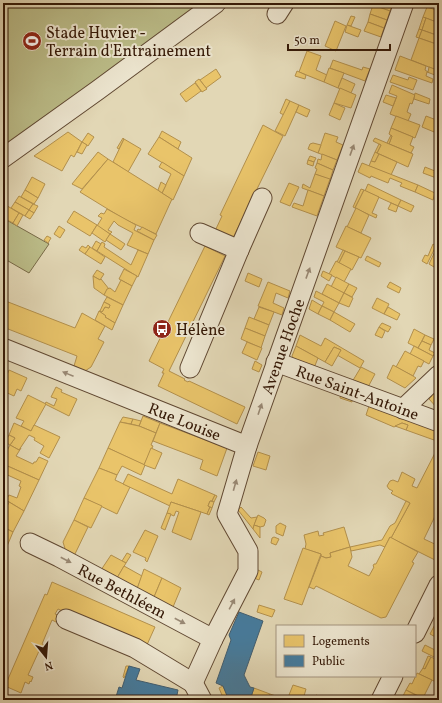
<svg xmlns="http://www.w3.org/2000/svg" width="442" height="703" viewBox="0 0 442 703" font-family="Vollkorn,serif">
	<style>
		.green { fill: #bbbc88; stroke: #786a47 }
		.homes { fill: #e9c46a; stroke: #b3904c }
		.public { fill: #457b9d; stroke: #405d70 }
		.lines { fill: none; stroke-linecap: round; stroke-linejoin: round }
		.minor-casing { stroke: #604832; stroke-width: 21 }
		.minor { stroke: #ece5cf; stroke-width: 19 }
		.oneway { fill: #998975 }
		.labels { text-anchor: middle; stroke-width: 4; stroke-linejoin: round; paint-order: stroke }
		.poi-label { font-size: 16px; fill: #341806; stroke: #ece5cf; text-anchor: start }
		.street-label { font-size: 16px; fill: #341806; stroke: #ece5cf }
	</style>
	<rect width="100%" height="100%" fill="#e2d7b5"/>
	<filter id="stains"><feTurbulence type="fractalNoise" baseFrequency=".005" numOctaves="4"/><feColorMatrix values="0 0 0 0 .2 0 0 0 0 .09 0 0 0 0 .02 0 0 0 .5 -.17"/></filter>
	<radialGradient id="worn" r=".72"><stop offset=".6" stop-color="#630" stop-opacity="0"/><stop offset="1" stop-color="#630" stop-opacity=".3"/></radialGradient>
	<g class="green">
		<path d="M 3,3 L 202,3 L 3,150 Z"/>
		<path d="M 3,218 L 49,244 L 29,273 L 3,258 Z"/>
	</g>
	<g class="homes">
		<path d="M 374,3 L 393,3 L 390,11 L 373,5 Z"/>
		<path d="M 373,5 L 390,11 L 387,20 L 370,14 Z"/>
		<path d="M 427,7 L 439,11 L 439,23 L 423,17 Z"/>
		<path d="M 370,14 L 387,20 L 384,28 L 368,22 Z"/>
		<path d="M 351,16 L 355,17 L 351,26 L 347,25 Z"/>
		<path d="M 423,17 L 426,18 L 422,30 L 419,29 Z"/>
		<path d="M 426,18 L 439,23 L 439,36 L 422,30 Z"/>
		<path d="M 335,21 L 346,26 L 336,51 L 325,46 Z"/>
		<path d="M 368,22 L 384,28 L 381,37 L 364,31 Z"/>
		<path d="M 347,25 L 361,30 L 358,37 L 345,32 Z"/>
		<path d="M 419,29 L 422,30 L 419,38 L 416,37 Z"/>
		<path d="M 422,30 L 439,36 L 439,45 L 419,38 Z"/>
		<path d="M 419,38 L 439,45 L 439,55 L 434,69 L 411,60 Z"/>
		<path d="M 307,51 L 321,56 L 316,70 L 327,75 L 324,82 L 299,72 Z"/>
		<path d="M 400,56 L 426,66 L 425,70 L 428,72 L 429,67 L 437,70 L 435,75 L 427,72 L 426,76 L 433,79 L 432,83 L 395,70 Z"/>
		<path d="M 333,60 L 362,70 L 363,67 L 370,69 L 365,81 L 330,68 Z"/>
		<path d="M 329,68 L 344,73 L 338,88 L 324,82 Z"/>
		<path d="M 216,69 L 221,77 L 206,88 L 200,80 Z"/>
		<path d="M 297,71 L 306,75 L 305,79 L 295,76 Z"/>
		<path d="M 393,75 L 408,80 L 409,77 L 417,80 L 413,90 L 390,82 Z"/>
		<path d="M 342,78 L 355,84 L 351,93 L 338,88 Z"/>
		<path d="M 199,79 L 207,89 L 202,92 L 195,82 Z"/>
		<path d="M 195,83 L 201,91 L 186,102 L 180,94 Z"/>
		<path d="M 392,85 L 415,95 L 412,104 L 410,103 L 407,112 L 411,114 L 408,121 L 390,114 L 397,96 L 389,93 Z"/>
		<path d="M 340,88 L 356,95 L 351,108 L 334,103 Z"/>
		<path d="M 415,93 L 430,99 L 429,104 L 414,99 Z"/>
		<path d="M 386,95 L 396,98 L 393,106 L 383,102 Z"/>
		<path d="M 286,99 L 290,101 L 284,115 L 280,113 Z"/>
		<path d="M 290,101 L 299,105 L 285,136 L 275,131 Z"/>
		<path d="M 334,103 L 345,108 L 340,120 L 329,115 Z"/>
		<path d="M 299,105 L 310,110 L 307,117 L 296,112 Z"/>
		<path d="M 396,116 L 420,125 L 415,138 L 391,128 Z"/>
		<path d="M 426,116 L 439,121 L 439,134 L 422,127 Z"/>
		<path d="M 263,125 L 283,136 L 232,240 L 215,231 L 222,216 L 220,215 Z"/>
		<path d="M 391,128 L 413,137 L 410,145 L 414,147 L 411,153 L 389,144 L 392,136 L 389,134 Z"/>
		<path d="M 162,131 L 181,142 L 178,149 L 159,137 Z"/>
		<path d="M 68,132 L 82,142 L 74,157 L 71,155 L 62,171 L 34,156 Z"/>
		<path d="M 88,133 L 94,137 L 88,146 L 82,142 Z"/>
		<path d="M 325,133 L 338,137 L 336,142 L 343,145 L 337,160 L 318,153 Z"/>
		<path d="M 391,135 L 392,136 L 389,144 L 387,143 Z"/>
		<path d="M 159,137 L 192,158 L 184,176 L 148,154 Z"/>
		<path d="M 123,138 L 124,139 L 119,149 L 117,148 Z"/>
		<path d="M 375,138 L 413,154 L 408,167 L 377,153 L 381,145 L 373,141 Z"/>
		<path d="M 124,139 L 141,149 L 128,172 L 113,162 Z"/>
		<path d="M 82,142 L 87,145 L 82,154 L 77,152 Z"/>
		<path d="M 313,143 L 321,145 L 318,153 L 308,149 L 310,144 Z"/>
		<path d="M 379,144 L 381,145 L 377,153 L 375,152 Z"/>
		<path d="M 98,152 L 108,159 L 82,189 L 72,184 Z"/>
		<path d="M 375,152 L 379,154 L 375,162 L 371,161 Z"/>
		<path d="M 322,154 L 337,160 L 333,170 L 317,163 L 318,159 L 321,160 Z"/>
		<path d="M 379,154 L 397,162 L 391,175 L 369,166 L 371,161 L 375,162 Z"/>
		<path d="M 310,156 L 316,158 L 314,162 L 308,160 Z"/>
		<path d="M 108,159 L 172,199 L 156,234 L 124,219 L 80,192 Z"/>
		<path d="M 308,160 L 314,162 L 313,166 L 307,164 Z"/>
		<path d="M 162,162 L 184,176 L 173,200 L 162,193 L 171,174 L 159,167 Z"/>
		<path d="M 317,163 L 333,170 L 330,180 L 315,174 L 317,169 L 315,168 Z"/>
		<path d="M 362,163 L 418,185 L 415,192 L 400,186 L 402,183 L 390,178 L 388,183 L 371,176 L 370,178 L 358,172 Z"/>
		<path d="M 425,167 L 435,171 L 434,173 L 438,175 L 439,172 L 439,179 L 423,173 Z"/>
		<path d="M 315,174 L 330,179 L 324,196 L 302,188 L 303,184 L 310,188 Z"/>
		<path d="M 32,177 L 45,184 L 38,198 L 25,190 Z"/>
		<path d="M 161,182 L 166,185 L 162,193 L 158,190 Z"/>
		<path d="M 289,183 L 299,187 L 290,206 L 280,202 Z"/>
		<path d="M 368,184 L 401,200 L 398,206 L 365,191 Z"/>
		<path d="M 418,185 L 435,193 L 433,200 L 415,192 Z"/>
		<path d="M 361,189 L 364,190 L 355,208 L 353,207 Z"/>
		<path d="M 25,190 L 38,198 L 34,204 L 21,197 Z"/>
		<path d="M 308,190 L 324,196 L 317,216 L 292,207 L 294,203 L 303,206 Z"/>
		<path d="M 364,190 L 379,197 L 372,213 L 377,215 L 376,218 L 355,208 Z"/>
		<path d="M 19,196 L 33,204 L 29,210 L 15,202 Z"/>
		<path d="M 401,200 L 414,206 L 411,212 L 398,206 Z"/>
		<path d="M 15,202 L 29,210 L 25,216 L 11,208 Z"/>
		<path d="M 391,203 L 398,206 L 396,212 L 388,209 Z"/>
		<path d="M 4,204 L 19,213 L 13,223 L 3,218 Z"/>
		<path d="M 33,204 L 38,206 L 34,213 L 29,210 Z"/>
		<path d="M 356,208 L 369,215 L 361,233 L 347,227 Z"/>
		<path d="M 107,209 L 136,225 L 134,230 L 154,240 L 148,254 L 127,245 L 133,233 L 118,225 L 114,221 L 108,230 L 112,232 L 110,234 L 97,226 L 102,218 L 98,216 L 101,213 L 104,214 Z"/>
		<path d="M 29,210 L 34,213 L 30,219 L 25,216 Z"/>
		<path d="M 74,211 L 97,225 L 90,236 L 67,222 Z"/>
		<path d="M 19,213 L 23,215 L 17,226 L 13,223 Z"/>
		<path d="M 97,225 L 110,234 L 105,242 L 92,233 Z"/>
		<path d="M 59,226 L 65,230 L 60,238 L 54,234 Z"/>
		<path d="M 346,226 L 371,238 L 361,258 L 336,247 Z"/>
		<path d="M 142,227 L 157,235 L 154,240 L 137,231 L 138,229 L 140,230 Z"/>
		<path d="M 110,234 L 125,244 L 121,250 L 106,240 Z"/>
		<path d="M 47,236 L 51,238 L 48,243 L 44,240 Z"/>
		<path d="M 96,241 L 101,244 L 97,251 L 92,248 Z"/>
		<path d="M 102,242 L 105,244 L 104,247 L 131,265 L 138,250 L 148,254 L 138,277 L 97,251 Z"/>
		<path d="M 433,244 L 436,246 L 427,264 L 422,261 L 425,255 L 428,256 Z"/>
		<path d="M 88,245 L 90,247 L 85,254 L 79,250 L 82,246 L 86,248 Z"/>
		<path d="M 205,246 L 225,256 L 169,371 L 185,379 L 184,380 L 188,382 L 189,381 L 245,407 L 237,424 L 158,386 L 164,373 L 162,373 L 164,369 L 149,361 Z"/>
		<path d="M 90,247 L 105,257 L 101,264 L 85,254 Z"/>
		<path d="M 437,247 L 439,248 L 439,270 L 429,264 Z"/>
		<path d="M 343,250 L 345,251 L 339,263 L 337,262 Z"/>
		<path d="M 345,251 L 359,257 L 352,270 L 339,263 Z"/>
		<path d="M 367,256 L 381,263 L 379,267 L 365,260 Z"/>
		<path d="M 336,261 L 351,269 L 344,282 L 329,274 Z"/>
		<path d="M 124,269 L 137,276 L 132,286 L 119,279 Z"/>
		<path d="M 97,270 L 104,274 L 100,280 L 93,276 Z"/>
		<path d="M 323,271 L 332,275 L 329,281 L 321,276 Z"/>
		<path d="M 248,273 L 262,279 L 259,287 L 245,281 Z"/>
		<path d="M 93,276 L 100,280 L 101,279 L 109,289 L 104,295 L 94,288 Z"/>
		<path d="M 336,277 L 349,284 L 344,293 L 331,287 Z"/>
		<path d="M 121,280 L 132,286 L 123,305 L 104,295 L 107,289 L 110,288 L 115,292 Z"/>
		<path d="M 268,282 L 290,291 L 288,298 L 276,293 L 273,303 L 284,308 L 282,315 L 258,306 Z"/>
		<path d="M 390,282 L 401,288 L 399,293 L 387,287 Z"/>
		<path d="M 327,284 L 344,293 L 339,303 L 322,294 Z"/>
		<path d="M 349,284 L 357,288 L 352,297 L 344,293 Z"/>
		<path d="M 316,291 L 339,303 L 334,312 L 322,306 L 324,302 L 314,297 Z"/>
		<path d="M 344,293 L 353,298 L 349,307 L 339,303 Z"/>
		<path d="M 107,297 L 123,305 L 115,323 L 105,317 L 106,316 L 99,311 L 102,312 L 105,307 L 109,308 L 110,305 L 104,302 Z"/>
		<path d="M 377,298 L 389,304 L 384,314 L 372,308 Z"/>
		<path d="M 3,300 L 75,328 L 82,313 L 105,326 L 98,339 L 104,342 L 91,367 L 85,371 L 74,366 L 77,356 L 3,327 Z"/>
		<path d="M 312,300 L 322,306 L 318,314 L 309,309 Z"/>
		<path d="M 104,302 L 110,305 L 109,308 L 105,307 L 102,312 L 100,311 Z"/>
		<path d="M 322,306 L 334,312 L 330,320 L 318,314 Z"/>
		<path d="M 259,307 L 274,312 L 269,325 L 254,319 Z"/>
		<path d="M 388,307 L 400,314 L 397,320 L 384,314 Z"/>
		<path d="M 99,311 L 106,316 L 105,317 L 115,323 L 112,330 L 95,320 Z"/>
		<path d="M 334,312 L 355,324 L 350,332 L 330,320 Z"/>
		<path d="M 249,317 L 269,325 L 265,336 L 245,328 Z"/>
		<path d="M 382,323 L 391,327 L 388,332 L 379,327 Z"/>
		<path d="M 379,327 L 385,331 L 382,338 L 375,335 Z"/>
		<path d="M 245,328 L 265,336 L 261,348 L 241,339 Z"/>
		<path d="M 414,329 L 425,335 L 418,348 L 408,343 Z"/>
		<path d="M 300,335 L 321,346 L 325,338 L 364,361 L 360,368 L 337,355 L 341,350 L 334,347 L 325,362 L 296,346 Z"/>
		<path d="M 425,335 L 434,339 L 431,345 L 422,341 Z"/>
		<path d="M 422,341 L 431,345 L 429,350 L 435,353 L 433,356 L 418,348 Z"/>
		<path d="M 247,342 L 262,348 L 257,360 L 242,353 Z"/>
		<path d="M 296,346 L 318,358 L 314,368 L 295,362 L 292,356 Z"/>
		<path d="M 414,346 L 433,356 L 429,364 L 410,354 Z"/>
		<path d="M 334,347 L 341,350 L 332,366 L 325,362 Z"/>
		<path d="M 405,351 L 424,361 L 421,367 L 418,366 L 413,376 L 396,367 Z"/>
		<path d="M 255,361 L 262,365 L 259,372 L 252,369 Z"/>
		<path d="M 393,365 L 413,376 L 416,378 L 405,388 L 387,378 Z"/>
		<path d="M 361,367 L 375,374 L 368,387 L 352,382 Z"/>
		<path d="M 9,370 L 27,378 L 21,391 L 17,389 L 14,396 L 3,391 L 3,384 Z"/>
		<path d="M 3,373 L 7,375 L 3,384 Z"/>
		<path d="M 56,387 L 62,390 L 61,392 L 77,399 L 69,416 L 45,404 L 46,402 L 54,406 L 57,399 L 51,397 Z"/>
		<path d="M 435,390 L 439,394 L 438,409 L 429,399 L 432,396 L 430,394 Z"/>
		<path d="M 341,393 L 353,397 L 352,402 L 340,398 Z"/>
		<path d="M 28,395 L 46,404 L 31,431 L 21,426 L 24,421 L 16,418 Z"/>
		<path d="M 370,403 L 439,427 L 434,440 L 406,430 L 408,425 L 402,423 L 394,427 L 366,415 Z"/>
		<path d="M 143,416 L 160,423 L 156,433 L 139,426 Z"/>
		<path d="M 123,417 L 133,419 L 131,424 L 120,422 Z"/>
		<path d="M 133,419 L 141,421 L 139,426 L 131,424 Z"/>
		<path d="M 120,422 L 139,426 L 156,433 L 151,445 L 153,446 L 144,465 L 108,448 Z"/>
		<path d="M 14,423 L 31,431 L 34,425 L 60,437 L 49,458 L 40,453 L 44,446 L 34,440 L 35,438 L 29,435 L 19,450 L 10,445 L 15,438 L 9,435 Z"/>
		<path d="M 160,423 L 227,448 L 217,476 L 200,469 L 203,460 L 153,441 Z"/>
		<path d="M 402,423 L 408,425 L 406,430 L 395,426 Z"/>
		<path d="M 9,435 L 15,438 L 10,445 L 5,442 Z"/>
		<path d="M 10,445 L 19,450 L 21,448 L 16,456 L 33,464 L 34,462 L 36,462 L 39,457 L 48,461 L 39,480 L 3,464 L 3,458 Z"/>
		<path d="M 108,448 L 145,465 L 141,475 L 122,466 L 117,475 L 99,468 Z"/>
		<path d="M 151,448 L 162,453 L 155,469 L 144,465 Z"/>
		<path d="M 258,452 L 270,456 L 266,470 L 253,466 Z"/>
		<path d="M 435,453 L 439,456 L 439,508 L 437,512 L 438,513 L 436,514 L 424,539 L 439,546 L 439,562 L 391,538 L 410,503 L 392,494 L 391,493 L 393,491 L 389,489 L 387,486 L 390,481 L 393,480 L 398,482 L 402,472 L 415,479 L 412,486 L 417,488 Z"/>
		<path d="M 3,464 L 39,480 L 24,511 L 6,500 L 9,495 L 17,498 L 21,487 L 19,486 L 21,481 L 3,473 Z"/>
		<path d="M 99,468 L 117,475 L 115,480 L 130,487 L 117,514 L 84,498 Z"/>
		<path d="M 128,474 L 172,494 L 178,479 L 215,495 L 212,501 L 210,501 L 208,506 L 210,507 L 207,514 L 171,502 L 170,506 L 123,484 Z"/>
		<path d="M 3,493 L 8,495 L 6,500 L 3,500 Z"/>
		<path d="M 215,495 L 217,496 L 214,502 L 212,501 Z"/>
		<path d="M 84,498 L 102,506 L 91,528 L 74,520 Z"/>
		<path d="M 210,501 L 214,502 L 212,508 L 208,506 Z"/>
		<path d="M 406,501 L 410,503 L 391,538 L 390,537 L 385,547 L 380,545 L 351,551 L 350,547 L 382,540 L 390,526 L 395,523 Z"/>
		<path d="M 9,502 L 24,511 L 13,532 L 3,527 L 3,516 Z"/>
		<path d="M 171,502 L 201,512 L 191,540 L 172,532 L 179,512 L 176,511 L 174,516 L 167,513 Z"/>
		<path d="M 210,507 L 212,508 L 209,515 L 207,514 Z"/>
		<path d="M 241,507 L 251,518 L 257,517 L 253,529 L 238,510 Z"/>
		<path d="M 167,513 L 171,514 L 165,530 L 161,528 Z"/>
		<path d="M 258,515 L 264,518 L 266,520 L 264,526 L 260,527 L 254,525 Z"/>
		<path d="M 74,520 L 88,527 L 74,556 L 66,552 L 63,542 Z"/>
		<path d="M 280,523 L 286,526 L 283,536 L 276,533 L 276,526 Z"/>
		<path d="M 254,525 L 260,527 L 260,538 L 253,529 Z"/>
		<path d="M 3,527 L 13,532 L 5,551 L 3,550 Z"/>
		<path d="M 344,527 L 350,547 L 330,553 L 331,557 L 326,558 L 321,556 L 321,554 L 305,549 L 306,544 L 304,535 L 318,531 L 319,536 L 324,535 L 323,533 Z"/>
		<path d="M 145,530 L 158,536 L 147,562 L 145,560 L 146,558 L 133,552 Z"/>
		<path d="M 274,537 L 279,539 L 276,545 L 271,543 L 272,538 Z"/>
		<path d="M 390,537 L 418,552 L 412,562 L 414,563 L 386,617 L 381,618 L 316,586 L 314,589 L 309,587 L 321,556 L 326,558 L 331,557 L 330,553 L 350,547 L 352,557 L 348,566 L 369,576 L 374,567 L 373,566 L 374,564 L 376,564 Z"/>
		<path d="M 303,548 L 321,554 L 302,605 L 284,599 Z"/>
		<path d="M 127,553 L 131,555 L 126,563 L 122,561 Z"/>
		<path d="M 111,555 L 126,563 L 117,578 L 101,570 Z"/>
		<path d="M 124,566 L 142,576 L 137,589 L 117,578 Z"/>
		<path d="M 144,569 L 162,578 L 154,597 L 137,589 Z"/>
		<path d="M 258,570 L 262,572 L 259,580 L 254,578 Z"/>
		<path d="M 162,578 L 181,588 L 173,607 L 154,597 Z"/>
		<path d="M 52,582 L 155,627 L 146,647 L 58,609 L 55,614 L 60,616 L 56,622 L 52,620 L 42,644 L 47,646 L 45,650 L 44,650 L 43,652 L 39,651 L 28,675 L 33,677 L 31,682 L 30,681 L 29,684 L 25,682 L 21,693 L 5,686 L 45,594 L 47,595 Z"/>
		<path d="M 259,605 L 275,610 L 272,617 L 257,612 Z"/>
		<path d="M 439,617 L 439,639 L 430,634 Z"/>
		<path d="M 425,645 L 437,651 L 434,657 L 422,651 Z"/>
		<path d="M 428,656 L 431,657 L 425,669 L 423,668 Z"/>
		<path d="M 431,657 L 439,661 L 439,676 L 436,682 L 419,674 L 423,668 L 425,669 Z"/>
		<path d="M 126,666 L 129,666 L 124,678 L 123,677 Z"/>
		<path d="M 417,673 L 432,680 L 423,698 L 406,690 L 410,683 L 412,684 Z"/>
		<path d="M 293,685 L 306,689 L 304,696 L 307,697 L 305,700 L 287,700 Z"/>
		<path d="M 223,686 L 228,698 L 224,700 L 219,688 Z"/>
		<path d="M 254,688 L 270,694 L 267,700 L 250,700 Z"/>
		<path d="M 406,690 L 421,698 L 420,700 L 401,700 Z"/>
		<path d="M 270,694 L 287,700 L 267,700 Z"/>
		<path d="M 316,695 L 330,700 L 315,700 Z"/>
		<path d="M 333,696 L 342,699 L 342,700 L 332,700 Z"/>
	</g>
	<g class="public">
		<path d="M 239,612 L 263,621 L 244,675 L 250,687 L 254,688 L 250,700 L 228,700 L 228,698 L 223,686 L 216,683 L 231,640 L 229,635 Z"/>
		<path d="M 129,666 L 140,669 L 136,680 L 178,690 L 176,700 L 115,700 L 119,687 L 122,688 Z"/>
	</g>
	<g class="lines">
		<g class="minor-casing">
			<g id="minor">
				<path d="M 277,14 L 284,3"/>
				<path d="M 3,158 L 98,90 L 216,3"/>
				<path d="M 200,233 L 239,250"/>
				<path id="s1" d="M 3,348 L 247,446"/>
				<path id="s2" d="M 276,362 L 439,422"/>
				<path d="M 190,368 L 239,250 L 262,198"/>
				<path d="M 403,409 L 439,375"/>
				<path id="s3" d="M 30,543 L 59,557 L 213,639"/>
				<path d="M 66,619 L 135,648 L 193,683"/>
				<path d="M 415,633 L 439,585"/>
				<path id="s4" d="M 193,683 L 213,639 L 248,571 L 248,551 L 227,514 L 247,446 L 404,3"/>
				<path d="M 193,683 L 202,700"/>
				<path d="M 381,700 L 393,676"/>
			</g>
		</g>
		<use href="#minor" class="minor"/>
	</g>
	<defs><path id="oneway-solid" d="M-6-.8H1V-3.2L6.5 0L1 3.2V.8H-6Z"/></defs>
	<g class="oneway">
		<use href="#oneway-solid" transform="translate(352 150) rotate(-70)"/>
		<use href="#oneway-solid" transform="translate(308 273) rotate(-70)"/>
		<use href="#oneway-solid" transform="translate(68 374) rotate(-158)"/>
		<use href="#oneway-solid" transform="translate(260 409) rotate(-71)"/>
		<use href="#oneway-solid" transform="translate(235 485) rotate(-74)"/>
		<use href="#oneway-solid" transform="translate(66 560) rotate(28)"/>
		<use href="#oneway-solid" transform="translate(232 604) rotate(-62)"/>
		<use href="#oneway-solid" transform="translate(180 621) rotate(28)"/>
	</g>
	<defs>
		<g id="stadium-disc" transform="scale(1)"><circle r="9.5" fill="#8f2418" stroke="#ece5cf"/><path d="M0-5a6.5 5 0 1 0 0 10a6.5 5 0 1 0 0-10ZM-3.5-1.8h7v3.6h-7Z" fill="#fff"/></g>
		<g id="bus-disc" transform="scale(1)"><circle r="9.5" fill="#8f2418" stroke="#ece5cf"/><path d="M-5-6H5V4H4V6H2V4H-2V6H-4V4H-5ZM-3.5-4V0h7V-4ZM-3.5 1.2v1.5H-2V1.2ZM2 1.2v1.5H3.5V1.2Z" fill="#fff"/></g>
	</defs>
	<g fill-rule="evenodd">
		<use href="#stadium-disc" x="32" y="41"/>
		<use href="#bus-disc" x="162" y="329"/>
	</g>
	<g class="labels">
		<g class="poi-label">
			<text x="46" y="38">Stade Huvier -<tspan x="46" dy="18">Terrain d'Entrainement</tspan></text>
			<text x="176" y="335">Hélène</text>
		</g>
		<g class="street-label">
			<text dy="6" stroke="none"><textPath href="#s4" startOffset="364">Avenue Hoche</textPath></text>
			<text dy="6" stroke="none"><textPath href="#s2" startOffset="87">Rue Saint-Antoine</textPath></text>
			<text dy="6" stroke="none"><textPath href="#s1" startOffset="196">Rue Louise</textPath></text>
			<text dy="6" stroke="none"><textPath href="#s3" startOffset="104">Rue Bethléem</textPath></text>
		</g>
	</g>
	<rect width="442" height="703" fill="none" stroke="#e2d7b5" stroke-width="16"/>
	<rect x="4" y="4" width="434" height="695" fill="none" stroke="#341806" stroke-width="2"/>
	<rect x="8" y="8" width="426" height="687" fill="none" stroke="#341806"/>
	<rect x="276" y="625" width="140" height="52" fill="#ece5cf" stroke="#a2937f"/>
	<rect x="284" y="635" width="20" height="12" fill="#e9c46a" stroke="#a2937f"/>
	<text x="312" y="645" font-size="12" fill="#341806">Logements</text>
	<rect x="284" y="655" width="20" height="12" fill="#457b9d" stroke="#a2937f"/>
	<text x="312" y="665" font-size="12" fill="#341806">Public</text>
	<g transform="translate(46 657) rotate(163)" stroke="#ece5cf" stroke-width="3" paint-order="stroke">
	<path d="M0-3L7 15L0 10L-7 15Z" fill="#341806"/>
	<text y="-6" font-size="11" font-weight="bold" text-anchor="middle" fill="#341806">N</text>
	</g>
	<path d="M288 44v6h102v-6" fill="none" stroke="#341806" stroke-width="2"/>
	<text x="294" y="44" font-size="12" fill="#341806" stroke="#ece5cf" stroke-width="3" paint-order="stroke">50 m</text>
	<rect width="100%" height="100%" filter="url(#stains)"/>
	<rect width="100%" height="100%" fill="url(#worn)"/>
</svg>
